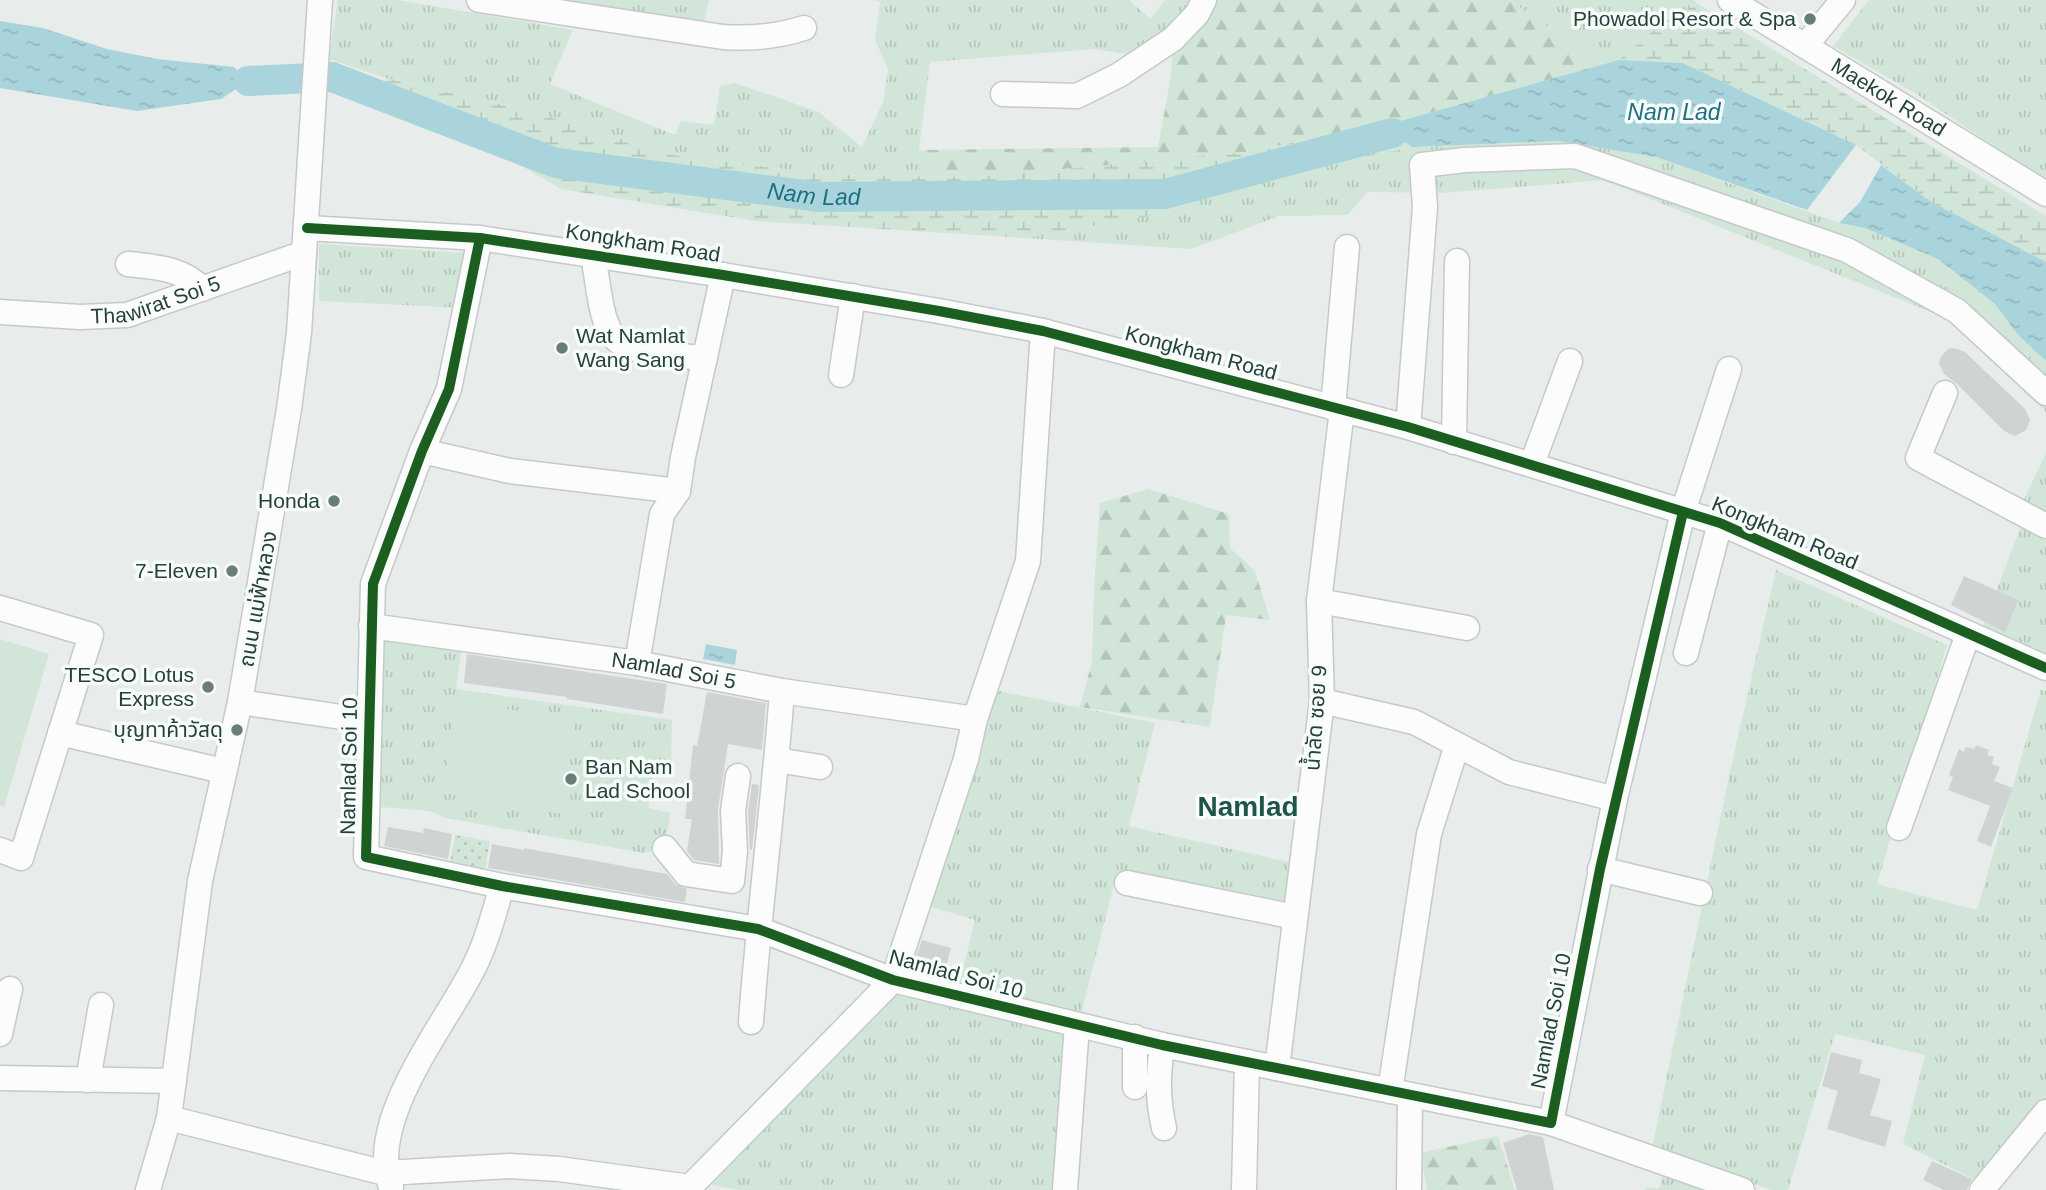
<svg xmlns="http://www.w3.org/2000/svg" width="2046" height="1190" viewBox="0 0 2046 1190" font-family="Arial,'Noto Sans Thai',sans-serif">
	<style>
		.grass { fill: url(#grass-tufts) }
		.forest { fill: url(#forest-firs) }
		.wetland { fill: url(#wetland-marsh) }
		.park { fill: url(#park-dots) }
		.garden { fill: #d1e6d8 }
		.water { fill: url(#water-ripples) }
		.lines { fill: none; stroke-linecap: round; stroke-linejoin: round }
		.river { stroke: #a9d4db; stroke-width: 30 }
		.building { fill: #cfd4d2 }
		.minor-casing { stroke: #c5cac8; stroke-width: 27 }
		.minor { stroke: #fcfcfc; stroke-width: 24 }
		.cycleway-casing { stroke: #f7fbf9; stroke-width: 15 }
		.cycleway { stroke: #1b5e20; stroke-width: 10 }
		.poi-dot { fill: #697e78; stroke: #f7fbf9; stroke-width: 2.5 }
		.labels { text-anchor: middle; stroke-width: 7; stroke-linejoin: round; paint-order: stroke }
		.poi-label { font-size: 21px; fill: #24423a; stroke: #f7fbf9; text-anchor: end }
		.street-label { font-size: 21px; fill: #24423a; stroke: #f7fbf9 }
		.water-label { font-size: 23px; font-style: italic; fill: #1c6f80; stroke: #f7fbf9 }
		.district-label { font-size: 28px; font-weight: bold; fill: #1f5548; stroke: #f7fbf9 }
	</style>
	<defs>
		<pattern id="grass-tufts" width="24" height="20" patternUnits="userSpaceOnUse" patternTransform="scale(1.75)"><rect width="24" height="20" fill="#d1e6d8"/><path d="M3 7l-1-3M5 7V3M7 7l1-3M15 17l-1-3M17 17v-4M19 17l1-3" fill="none" stroke="#b3c6ba"/></pattern>
		<pattern id="forest-firs" width="22" height="20" patternUnits="userSpaceOnUse" patternTransform="scale(1.75)"><rect width="22" height="20" fill="#d1e6d8"/><path d="M5 1l3.5 6h-7zM16 11l3.5 6h-7z" fill="#b3c6ba"/></pattern>
		<pattern id="wetland-marsh" width="20" height="14" patternUnits="userSpaceOnUse" patternTransform="scale(1.75)"><rect width="20" height="14" fill="#d1e6d8"/><path d="M1 5h8M5 5V1M11 12h8M15 12V8" fill="none" stroke="#b3c6ba"/></pattern>
		<pattern id="park-dots" width="8" height="8" patternUnits="userSpaceOnUse" patternTransform="scale(1.75)"><rect width="8" height="8" fill="#d1e6d8"/><path d="M2 2h.1M6 6h.1" fill="none" stroke="#b3c6ba" stroke-width="1.8" stroke-linecap="round"/></pattern>
		<pattern id="water-ripples" width="26" height="14" patternUnits="userSpaceOnUse" patternTransform="scale(1.75)"><rect width="26" height="14" fill="#a9d4db"/><path d="M2 4q2-2 4 0t4 0M15 11q2-2 4 0t4 0" fill="none" stroke="#91b7bd"/></pattern>
	</defs>
	<rect width="100%" height="100%" fill="#e8edeb"/>
	<g class="grass">
		<path d="M 338,0 L 398,0 L 573,30 L 550,84 L 675,135 L 681,121 L 714,125 L 720,86 L 735,83 L 819,112 L 862,147 L 883,102 L 888,69 L 875,40 L 880,2 L 875,0 L 1129,0 L 1150,19 L 1165,0 L 1203,0 L 1146,57 L 1094,49 L 930,62 L 919,150 L 918,176 L 832,175 L 672,155 L 533,112 L 386,78 L 329,59 Z"/>
		<path d="M 542,0 L 709,0 L 702,31 Z"/>
		<path d="M 1509,0 L 1693,0 L 1697,3 L 1660,25 L 1619,60 L 1602,65 Z"/>
		<path d="M 1869,0 L 2046,0 L 2046,182 L 1915,93 L 1833,46 Z"/>
		<path d="M 1558,141 L 1656,157 L 1839,223 L 1865,228 L 1938,259 L 1995,304 L 2018,335 L 2046,361 L 2046,412 L 1946,318 L 1603,180 L 1443,193 L 1368,192 L 1347,215 L 1279,216 L 1191,249 L 1024,238 L 1161,214 L 1267,177 L 1412,147 Z"/>
		<path d="M 319,244 L 468,253 L 465,308 L 319,301 Z"/>
		<path d="M 2046,453 L 2046,526 L 2018,512 Z"/>
		<path d="M 2021,526 L 2046,541 L 2046,656 L 1981,631 Z"/>
		<path d="M 1776,570 L 1947,645 L 1877,884 L 1977,910 L 2041,689 L 2046,691 L 2046,1103 L 1982,1183 L 1903,1144 L 1925,1055 L 1835,1034 L 1788,1190 L 1771,1190 L 1652,1148 L 1729,776 Z"/>
		<path d="M 371,626 L 463,639 L 456,689 L 672,720 L 671,777 L 652,775 L 648,808 L 670,813 L 665,848 L 644,853 L 445,818 L 431,811 L 367,806 Z"/>
		<path d="M 994,690 L 1155,723 L 1129,826 L 1293,863 L 1288,916 L 1115,880 L 1080,1018 L 958,988 L 975,920 L 925,905 Z"/>
		<path d="M 892,988 L 1069,1031 L 1059,1190 L 740,1190 L 712,1185 Z"/>
		<path d="M 1666,1163 L 1742,1190 L 1645,1190 L 1645,1187 L 1659,1189 Z"/>
	</g>
	<g class="forest">
		<path d="M 1203,0 L 1509,0 L 1602,65 L 1382,126 L 1245,152 L 978,177 L 918,176 L 919,150 L 1158,147 L 1171,76 L 1173,39 Z"/>
		<path d="M 1148,489 L 1229,514 L 1230,548 L 1255,571 L 1270,620 L 1226,615 L 1210,727 L 1080,707 L 1092,661 L 1094,589 L 1100,503 Z"/>
		<path d="M 1498,1136 L 1515,1190 L 1427,1190 L 1420,1153 Z"/>
	</g>
	<g class="wetland">
		<path d="M 1697,3 L 2046,216 L 2046,262 L 1930,201 L 1856,145 L 1683,63 L 1619,60 L 1660,25 Z"/>
		<path d="M 386,78 L 533,112 L 672,155 L 832,175 L 978,177 L 1245,152 L 1382,126 L 1412,147 L 1264,178 L 1161,214 L 1024,238 L 756,221 L 561,189 L 472,137 L 375,103 Z"/>
	</g>
	<path class="park" d="M 455,835 L 490,841 L 484,874 L 449,868 Z"/>
	<g class="garden">
		<path d="M 0,639 L 49,654 L 4,807 L 0,805 Z"/>
		<path d="M 456,701 L 576,720 L 561,814 L 444,793 Z"/>
		<path d="M 620,750 L 655,755 L 646,824 L 611,820 Z"/>
		<path d="M 586,756 L 616,760 L 608,813 L 579,809 Z"/>
	</g>
	<g class="water">
		<path d="M 0,21 L 43,28 L 107,49 L 157,59 L 234,67 L 248,81 L 221,99 L 137,111 L 0,88 Z"/>
		<path d="M 1619,60 L 1683,63 L 1856,145 L 1807,210 L 1656,157 L 1558,141 L 1412,147 L 1382,126 Z"/>
		<path d="M 1881,165 L 1930,201 L 2046,262 L 2046,361 L 2018,335 L 1995,304 L 1938,259 L 1865,228 L 1839,223 L 1860,202 Z"/>
		<path d="M 706,644 L 737,650 L 735,665 L 703,659 Z"/>
	</g>
	<g class="lines">
		<path class="river" id="s1" d="M 248,81 L 332,77 L 556,163 L 820,197 L 1165,194 L 1392,133"/>
	</g>
	<g class="building">
		<path d="M 1954,348 L 1965,352 L 2025,409 L 2030,420 L 2026,430 L 2015,436 L 2004,431 L 1956,383 L 1944,374 L 1939,364 L 1940,358 L 1948,349 Z"/>
		<path d="M 1964,576 L 2018,600 L 2005,632 L 1951,605 Z"/>
		<path d="M 467,654 L 667,684 L 663,714 L 567,699 L 567,697 L 464,683 Z"/>
		<path d="M 707,692 L 766,703 L 762,750 L 728,744 L 718,809 L 719,864 L 694,860 L 687,851 L 692,819 L 685,819 L 693,745 L 697,746 Z"/>
		<path d="M 1976,745 L 1989,750 L 1987,755 L 1994,757 L 1992,764 L 2000,767 L 1994,781 L 2013,788 L 1991,847 L 1977,841 L 1990,806 L 1948,790 L 1953,777 L 1949,775 L 1959,749 L 1964,752 L 1966,747 L 1974,749 Z"/>
		<path d="M 752,784 L 759,785 L 752,850 L 750,849 L 748,812 Z"/>
		<path d="M 388,827 L 423,833 L 424,828 L 452,834 L 448,859 L 384,846 Z"/>
		<path d="M 492,844 L 524,850 L 524,848 L 667,874 L 675,884 L 687,889 L 685,902 L 488,868 Z"/>
		<path d="M 922,940 L 951,948 L 943,977 L 912,969 Z"/>
		<path d="M 1831,1052 L 1862,1060 L 1859,1073 L 1881,1079 L 1870,1115 L 1892,1121 L 1885,1147 L 1827,1129 L 1838,1091 L 1822,1086 Z"/>
		<path d="M 1529,1134 L 1543,1137 L 1554,1190 L 1517,1190 L 1503,1143 Z"/>
		<path d="M 1932,1161 L 1972,1179 L 1967,1190 L 1944,1190 L 1923,1180 Z"/>
	</g>
	<g class="lines">
		<g class="minor-casing">
			<g id="minor">
				<path d="M 479,0 L 723,37 C 752,39 776,37 804,28"/>
				<path id="s2" d="M 1730,0 L 2046,194"/>
				<path d="M 1805,46 L 1843,0"/>
				<path d="M 1003,94 L 1077,96 L 1119,75 L 1173,39 L 1197,14 L 1204,0"/>
				<path d="M 307,228 L 480,238 L 723,275 L 939,311 L 1043,331 L 1408,427 L 1720,523 L 2046,668"/>
				<path d="M 480,238 L 449,389 L 422,451 L 373,584 L 366,857 L 502,886 L 758,929 L 893,980 L 1162,1045 L 1551,1123 L 1615,799 L 1683,512 L 1729,369"/>
				<path d="M 128,264 C 155,267 183,268 202,289"/>
				<path d="M 595,268 C 599,288 601,328 618,341 C 633,354 684,356 705,358"/>
				<path id="s3" d="M 0,312 L 80,317 L 127,315 L 304,253"/>
				<path d="M 841,375 L 853,296"/>
				<path d="M 1945,393 L 1918,458 L 2046,526"/>
				<path d="M 1333,408 L 1347,247"/>
				<path d="M 1408,427 L 1425,207 L 1422,165 L 1465,160 L 1575,156 L 1847,250 L 1957,311 L 2046,393"/>
				<path d="M 1454,442 L 1457,261"/>
				<path d="M 422,451 L 510,471 L 678,491"/>
				<path d="M 1532,464 L 1570,361"/>
				<path d="M 1319,601 L 1467,628"/>
				<path d="M 0,608 L 91,635 L 21,858 L 0,850"/>
				<path id="s4" d="M 371,626 L 637,663 L 782,691 L 975,719"/>
				<path d="M 1686,653 L 1720,523"/>
				<path d="M 637,663 L 662,514 L 678,491 L 683,457 L 723,275"/>
				<path d="M 1322,701 L 1414,722 L 1509,772 L 1615,799"/>
				<path d="M 240,702 L 369,721"/>
				<path d="M 60,733 L 223,771"/>
				<path d="M 777,760 L 820,767"/>
				<path d="M 1899,828 L 1968,634"/>
				<path d="M 665,848 L 686,874 L 732,881 L 735,851 L 733,811 L 738,776"/>
				<path d="M 1600,869 L 1700,893"/>
				<path d="M 1127,883 L 1295,917"/>
				<path d="M 751,1022 C 759,911 774,801 782,691"/>
				<path d="M 0,1034 L 10,989"/>
				<path d="M 1135,1037 L 1135,1087"/>
				<path d="M 1162,1045 C 1158,1077 1157,1097 1164,1128"/>
				<path d="M 1277,1068 L 1322,701 L 1319,601 L 1342,410"/>
				<path d="M 0,1078 L 174,1081"/>
				<path d="M 88,1080 L 101,1005"/>
				<path d="M 1390,1091 L 1429,834 L 1457,745"/>
				<path d="M 169,1118 L 385,1173 L 510,1166 L 559,1169 L 690,1187 L 893,980 L 966,759 L 975,719 L 1028,561 L 1043,331"/>
				<path d="M 1551,1123 L 1742,1190"/>
				<path d="M 391,1187 C 365,1121 446,1024 474,967 C 487,941 494,913 502,886"/>
				<path d="M 148,1190 L 169,1118 L 200,881 L 240,702 L 289,409 L 299,333 L 320,0"/>
				<path d="M 1065,1190 L 1077,1025"/>
				<path d="M 1244,1190 L 1247,1062"/>
				<path d="M 1409,1190 L 1410,1095"/>
				<path d="M 1982,1190 L 2046,1112"/>
			</g>
		</g>
		<use href="#minor" class="minor"/>
		<g class="cycleway-casing">
			<g id="cycleway">
				<path d="M 307,228 L 480,238 L 723,275 L 939,311 L 1043,331 L 1408,427 L 1720,523 L 2046,668"/>
				<path d="M 480,238 L 449,389 L 422,451 L 373,584 L 366,857 L 502,886 L 758,929 L 893,980 L 1162,1045 L 1551,1123 L 1600,869 L 1683,512"/>
			</g>
		</g>
		<use href="#cycleway" class="cycleway"/>
	</g>
	<g class="poi-dot">
		<circle cx="1810" cy="19" r="7"/>
		<circle cx="562" cy="348" r="7"/>
		<circle cx="334" cy="501" r="7"/>
		<circle cx="232" cy="571" r="7"/>
		<circle cx="208" cy="687" r="7"/>
		<circle cx="237" cy="730" r="7"/>
		<circle cx="571" cy="779" r="7"/>
	</g>
	<g class="labels">
		<g class="poi-label">
			<text x="1796" y="26">Phowadol Resort &amp; Spa</text>
			<text x="576" y="343" text-anchor="start">Wat Namlat<tspan x="576" dy="24">Wang Sang</tspan></text>
			<text x="320" y="508">Honda</text>
			<text x="218" y="578">7-Eleven</text>
			<text x="194" y="682">TESCO Lotus<tspan x="194" dy="24">Express</tspan></text>
			<text x="223" y="737">บุญทาค้าวัสดุ</text>
			<text x="585" y="774" text-anchor="start">Ban Nam<tspan x="585" dy="24">Lad School</tspan></text>
		</g>
		<g class="street-label">
			<text dy="7" stroke="none"><textPath href="#s2" startOffset="186">Maekok Road</textPath></text>
			<text transform="translate(643 243) rotate(9)" y="7">Kongkham Road</text>
			<text dy="7" stroke="none"><textPath href="#s3" startOffset="158">Thawirat Soi 5</textPath></text>
			<text transform="translate(1201 353) rotate(15)" y="7">Kongkham Road</text>
			<text transform="translate(1785 533) rotate(23)" y="7">Kongkham Road</text>
			<text transform="translate(258 599) rotate(-80)" y="7">ถนน แม่ฟ้าหลวง</text>
			<text dy="7" stroke="none"><textPath href="#s4" startOffset="306">Namlad Soi 5</textPath></text>
			<text transform="translate(1316 718) rotate(-86)" y="7">น้ำลัด ซอย 9</text>
			<text transform="translate(349 766) rotate(-89)" y="7">Namlad Soi 10</text>
			<text transform="translate(956 974) rotate(15)" y="7">Namlad Soi 10</text>
			<text transform="translate(1551 1021) rotate(-79)" y="7">Namlad Soi 10</text>
		</g>
		<g class="water-label">
			<text x="1674" y="120">Nam Lad</text>
			<text dy="8" stroke="none"><textPath href="#s1" startOffset="584">Nam Lad</textPath></text>
		</g>
		<g class="district-label">
			<text x="1248" y="816">Namlad</text>
		</g>
	</g>
</svg>
